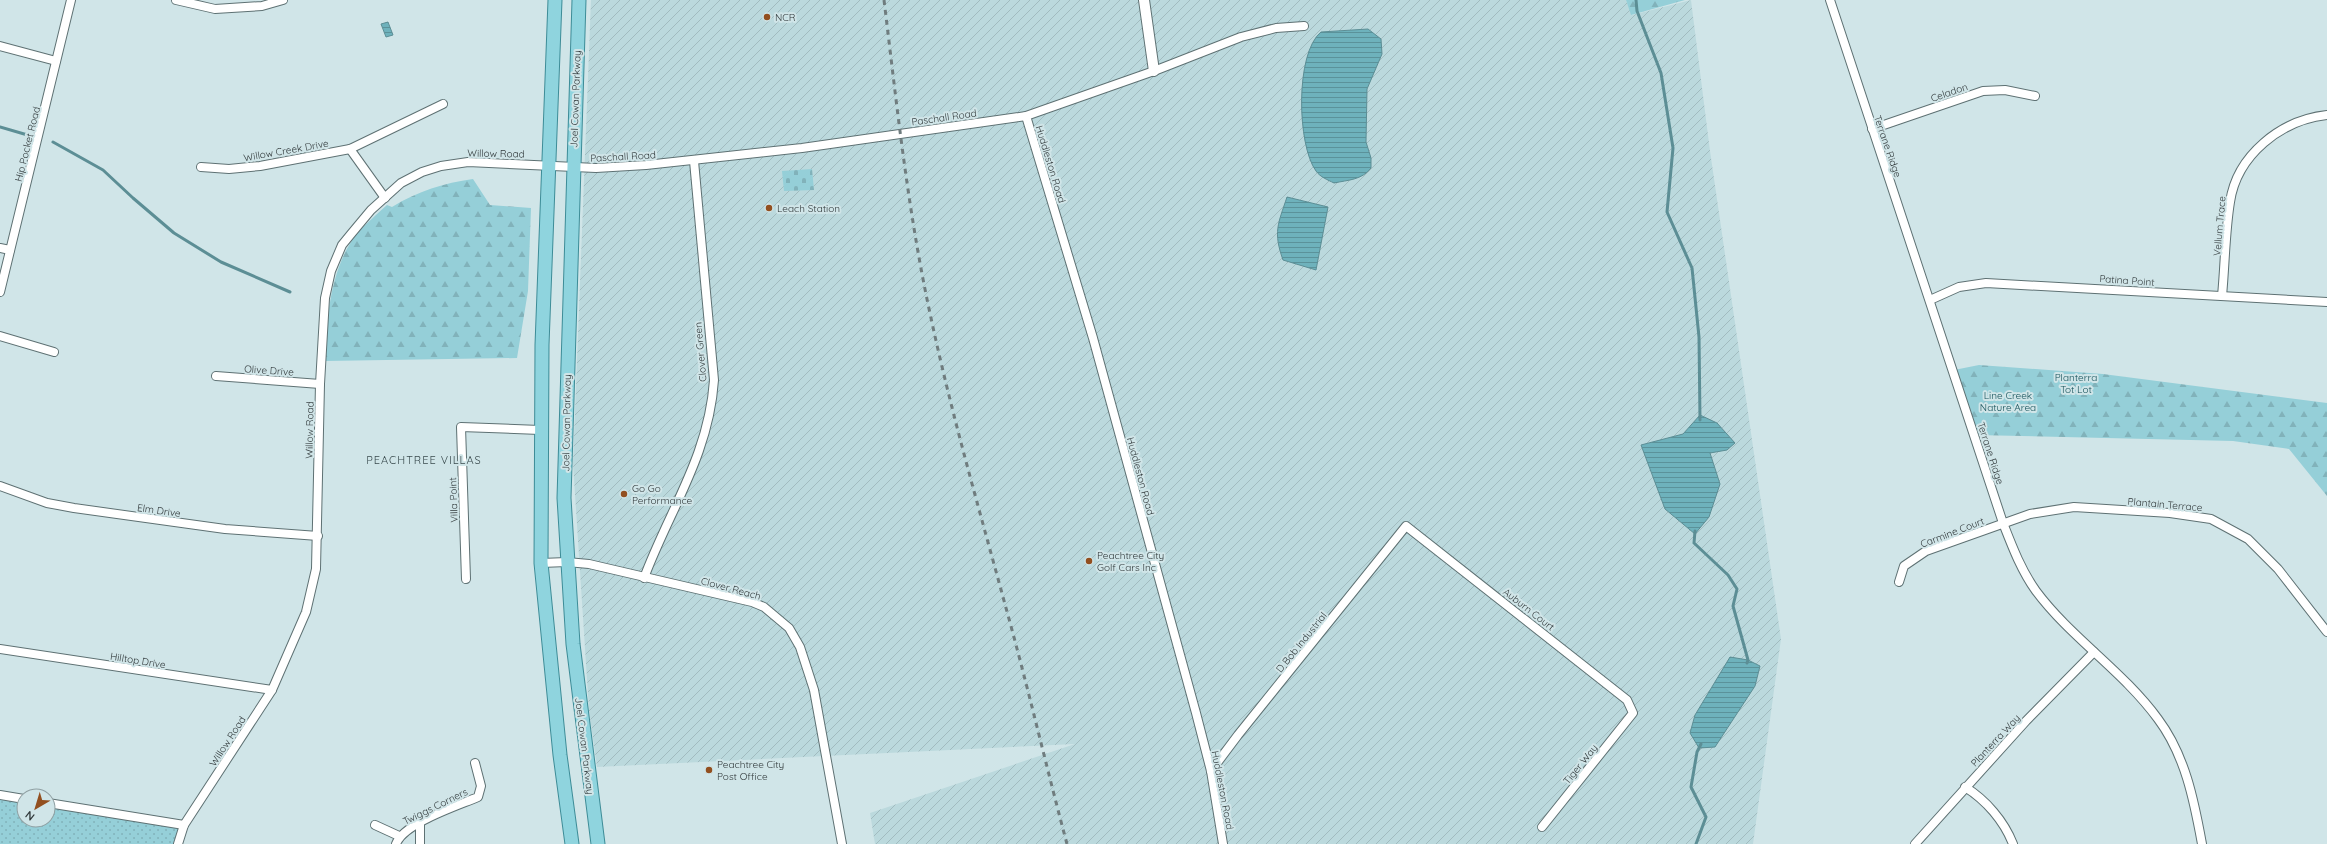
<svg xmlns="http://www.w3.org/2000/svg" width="2327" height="844" viewBox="0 0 2327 844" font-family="Quicksand,sans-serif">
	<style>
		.industrial { fill: url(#industrial-furrows) }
		.grass { fill: url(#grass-dots) }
		.forest { fill: url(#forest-firs) }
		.cemetery { fill: url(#cemetery-stones) }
		.water { fill: url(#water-rules); stroke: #5c8e95 }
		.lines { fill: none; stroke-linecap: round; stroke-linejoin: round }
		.stream { stroke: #5c8e95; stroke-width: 3 }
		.minor-casing { stroke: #5e7173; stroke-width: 10 }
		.tertiary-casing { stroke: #5e7173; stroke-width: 12 }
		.primary-casing { stroke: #3d8c97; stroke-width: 15 }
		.minor { stroke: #fff; stroke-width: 8 }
		.tertiary { stroke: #fff; stroke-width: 10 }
		.primary { stroke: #8fd4de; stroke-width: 13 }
		.rail { stroke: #6f7c7e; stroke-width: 3; stroke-dasharray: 5 5; stroke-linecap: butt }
		.poi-dot { fill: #924f1f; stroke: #d0e5e8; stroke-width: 1.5 }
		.labels { text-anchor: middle; stroke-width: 4; stroke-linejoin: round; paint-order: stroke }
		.poi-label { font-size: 10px; fill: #31393b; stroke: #d0e5e8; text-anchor: start }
		.street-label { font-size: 10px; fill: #31393b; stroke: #d0e5e8 }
		.park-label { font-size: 10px; fill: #145058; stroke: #d0e5e8 }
		.neighbourhood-label { font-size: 11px; letter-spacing: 1px; fill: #3a4b4e; stroke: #d0e5e8 }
	</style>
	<defs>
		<pattern id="industrial-furrows" width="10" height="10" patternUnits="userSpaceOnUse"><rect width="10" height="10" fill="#bbd9dd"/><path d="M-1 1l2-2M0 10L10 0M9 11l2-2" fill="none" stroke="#a1bbbf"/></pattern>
		<pattern id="grass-dots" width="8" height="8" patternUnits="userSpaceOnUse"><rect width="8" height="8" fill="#95cfd8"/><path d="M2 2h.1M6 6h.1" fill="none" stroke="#81b2ba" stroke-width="1.8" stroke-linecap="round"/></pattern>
		<pattern id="forest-firs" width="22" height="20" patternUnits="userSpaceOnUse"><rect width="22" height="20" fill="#95cfd8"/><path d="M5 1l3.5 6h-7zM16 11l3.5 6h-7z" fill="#81b2ba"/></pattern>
		<pattern id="cemetery-stones" width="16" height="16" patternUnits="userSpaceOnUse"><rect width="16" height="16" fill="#95cfd8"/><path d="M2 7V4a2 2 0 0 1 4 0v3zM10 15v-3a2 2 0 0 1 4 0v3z" fill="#81b2ba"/></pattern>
		<pattern id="water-rules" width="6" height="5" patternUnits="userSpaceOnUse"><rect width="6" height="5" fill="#6eb2bc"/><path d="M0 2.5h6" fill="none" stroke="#5b929a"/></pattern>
	</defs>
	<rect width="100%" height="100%" fill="#d0e5e8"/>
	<path class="industrial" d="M 591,0 L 1626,0 L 1632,15 L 1691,0 L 1710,151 L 1781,639 L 1753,844 L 875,844 L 870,813 L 1075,744 L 597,767 L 589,710 L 573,463 Z"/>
	<path class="grass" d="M 0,795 L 24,799 L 24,820 L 48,820 L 48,803 L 184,825 L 178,844 L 0,844 Z"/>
	<g class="forest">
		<path d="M 1626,0 L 1685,0 L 1631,15 Z"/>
		<path d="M 473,179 L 490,205 L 531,208 L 528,291 L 517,358 L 325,361 C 326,319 331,262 360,230 C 369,221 378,213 387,205 L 392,207 C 418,191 444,183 473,179 Z"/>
		<path d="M 1979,365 L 2103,374 L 2327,403 L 2327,496 L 2289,449 L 2233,441 L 1975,435 L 1954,370 Z"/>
	</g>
	<path class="cemetery" d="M 812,169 L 814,190 L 784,191 L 782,171 Z"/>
	<g class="water">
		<path d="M 388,22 L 393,35 L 386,37 L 381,24 Z"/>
		<path d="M 1368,29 L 1381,39 L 1382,54 L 1367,89 L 1366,142 L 1371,158 L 1371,168 C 1362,180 1348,180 1334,183 C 1328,180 1320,177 1316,171 C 1297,145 1295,53 1321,32 Z"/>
		<path d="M 1287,197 L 1328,207 L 1316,270 L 1283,260 C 1273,232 1278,224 1287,197 Z"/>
		<path d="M 1700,415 L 1717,423 L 1735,443 L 1727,450 L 1710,453 L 1720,484 L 1709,517 L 1695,534 L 1665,509 L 1641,445 L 1683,434 Z"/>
		<path d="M 1730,657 L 1748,660 L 1760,666 L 1755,686 L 1715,747 L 1699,748 L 1690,733 L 1695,715 Z"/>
	</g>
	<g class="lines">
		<g class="stream">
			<path d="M 1636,0 L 1637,11 L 1661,73 L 1673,148 L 1667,212 L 1692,268 L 1699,337 L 1700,420"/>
			<path d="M 0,127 L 31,136"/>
			<path d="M 53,142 L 103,170 L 133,198 L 174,233 L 221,262 L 290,292"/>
			<path d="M 1695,531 L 1694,543 L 1728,575 L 1737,589 L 1733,606 L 1748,660 L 1747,663"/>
			<path d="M 1696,844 L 1706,817 L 1691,787 L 1697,752 L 1701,744"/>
		</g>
		<g class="minor-casing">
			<g id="minor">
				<path d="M 176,0 L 215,9 L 262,6 L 283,0"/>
				<path d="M 1830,0 L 2003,523 C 2012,546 2021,570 2036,591 C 2071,638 2123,671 2158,719 C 2185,755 2194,800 2202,844"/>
				<path d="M 0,46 L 56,61"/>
				<path d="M 1026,116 L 1093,338 L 1196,713 L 1211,771 L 1223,844"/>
				<path d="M 1872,129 L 1983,91 L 2005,90 L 2035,96"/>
				<path d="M 350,149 L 385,198"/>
				<path d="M 201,167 L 229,169 L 260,166 L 350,149 L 443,104"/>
				<path d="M 0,248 L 10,250"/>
				<path d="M 0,292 L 71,0"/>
				<path d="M 2222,296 C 2225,265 2225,233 2230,202 C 2237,155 2281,120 2327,115"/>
				<path d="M 1930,300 L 1959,287 L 1986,283 L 2327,302"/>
				<path d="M 0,336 L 54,352"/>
				<path d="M 216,376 L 320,384"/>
				<path d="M 0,486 L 47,503 L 74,508 L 225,529 L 318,536"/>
				<path d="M 541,563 L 567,562 L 589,564 L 752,602 L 764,607 L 789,628 L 800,647 L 814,690 L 842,844"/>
				<path d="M 644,578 C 670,509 709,455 714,380 L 694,161"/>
				<path d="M 466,579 L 461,427 L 540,430"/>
				<path d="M 1899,582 L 1904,566 L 1926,551 L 2030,514 L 2074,507 L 2170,513 L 2211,519 L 2248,539 L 2278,569 L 2327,632"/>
				<path d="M 0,649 L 272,690"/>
				<path d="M 1211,771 L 1238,735 L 1406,526 L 1627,700 L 1633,713 L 1542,827"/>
				<path d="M 1965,787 C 1986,800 2004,821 2013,844"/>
				<path d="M 0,795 L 24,799"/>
				<path d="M 48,803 L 184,825"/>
				<path d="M 375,825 L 399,836"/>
				<path d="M 178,844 L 184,825 L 272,690 L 306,612 L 316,569 L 320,384 L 325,298 L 331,271 L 342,245 L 351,234 L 371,210 L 401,183 L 422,172 L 441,166 L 468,162 L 596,168 L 646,165 L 802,148 L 1026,116 L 1154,71 L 1241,37 L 1276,28 L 1304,26"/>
				<path d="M 396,844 C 404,823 457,806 478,797 L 481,786 L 475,763"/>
				<path d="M 420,844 L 420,822"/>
				<path d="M 1915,844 L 2026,721 L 2094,652"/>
			</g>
		</g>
		<g class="tertiary-casing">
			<path id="tertiary" d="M 1144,0 L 1154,71"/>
		</g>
		<g class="primary-casing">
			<g id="primary">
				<path d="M 555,0 L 542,345 L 541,563 L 560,755 L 572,844"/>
				<path d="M 579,0 L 564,498 L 573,644 L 598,844"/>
			</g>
		</g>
		<use href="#minor" class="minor"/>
		<use href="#tertiary" class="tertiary"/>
		<use href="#primary" class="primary"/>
		<path class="rail" d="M 884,0 C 897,106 908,213 931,318 C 952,416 980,512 1006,608 C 1028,687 1046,766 1067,844"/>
	</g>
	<g class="poi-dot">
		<circle cx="767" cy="17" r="4"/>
		<circle cx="769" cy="208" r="4"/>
		<circle cx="624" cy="494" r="4"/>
		<circle cx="1089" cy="561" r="4"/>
		<circle cx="709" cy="770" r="4"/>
	</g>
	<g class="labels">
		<g class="poi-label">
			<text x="775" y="21">NCR</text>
			<text x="777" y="212">Leach Station</text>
			<text x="632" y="492">Go Go<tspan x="632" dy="12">Performance</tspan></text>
			<text x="1097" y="559">Peachtree City<tspan x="1097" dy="12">Golf Cars Inc</tspan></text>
			<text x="717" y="768">Peachtree City<tspan x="717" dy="12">Post Office</tspan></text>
		</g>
		<g class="street-label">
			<text transform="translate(1949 92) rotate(-19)" y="4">Celadon</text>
			<text transform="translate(575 99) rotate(-88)" y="4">Joel Cowan Parkway</text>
			<text transform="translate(944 117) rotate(-8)" y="4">Paschall Road</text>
			<text transform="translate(27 144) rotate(-76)" y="4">Hip Pocket Road</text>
			<text transform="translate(1888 146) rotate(71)" y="4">Terrane Ridge</text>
			<text transform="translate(286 150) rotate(-10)" y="4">Willow Creek Drive</text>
			<text transform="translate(496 153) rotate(1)" y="4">Willow Road</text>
			<text transform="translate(623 156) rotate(-3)" y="4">Paschall Road</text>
			<text transform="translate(1051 164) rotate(73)" y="4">Huddleston Road</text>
			<text transform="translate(2219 226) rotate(-85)" y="4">Vellum Trace</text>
			<text transform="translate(2127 280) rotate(4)" y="4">Patina Point</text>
			<text transform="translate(700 352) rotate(-95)" y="4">Clover Green</text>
			<text transform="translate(269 370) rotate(4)" y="4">Olive Drive</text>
			<text transform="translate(566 423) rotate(-89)" y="4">Joel Cowan Parkway</text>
			<text transform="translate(309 430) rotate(-89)" y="4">Willow Road</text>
			<text transform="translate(1991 453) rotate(72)" y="4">Terrane Ridge</text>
			<text transform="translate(1141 476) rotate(75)" y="4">Huddleston Road</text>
			<text transform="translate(453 500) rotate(-92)" y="4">Villa Point</text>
			<text transform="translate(2165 504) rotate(5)" y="4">Plantain Terrace</text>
			<text transform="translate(159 510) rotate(8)" y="4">Elm Drive</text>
			<text transform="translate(1952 532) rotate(-21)" y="4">Carmine Court</text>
			<text transform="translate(731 588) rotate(15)" y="4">Clover Reach</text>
			<text transform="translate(1529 609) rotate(38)" y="4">Auburn Court</text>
			<text transform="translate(1301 642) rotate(-51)" y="4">D Bob Industrial</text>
			<text transform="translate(138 660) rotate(9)" y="4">Hilltop Drive</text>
			<text transform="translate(1995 740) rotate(-47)" y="4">Planterra Way</text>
			<text transform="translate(227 741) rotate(-57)" y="4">Willow Road</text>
			<text transform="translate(585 746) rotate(83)" y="4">Joel Cowan Parkway</text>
			<text transform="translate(1580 764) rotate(-51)" y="4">Tiger Way</text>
			<text transform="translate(1223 790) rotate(79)" y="4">Huddleston Road</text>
			<text transform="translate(435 806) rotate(-26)" y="4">Twiggs Corners</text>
		</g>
		<g class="park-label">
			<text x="2076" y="381">Planterra<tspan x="2076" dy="12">Tot Lot</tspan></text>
			<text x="2008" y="399">Line Creek<tspan x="2008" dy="12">Nature Area</tspan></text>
		</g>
		<g class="neighbourhood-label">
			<text x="424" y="464">PEACHTREE VILLAS</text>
		</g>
	</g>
	<g transform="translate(36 808) rotate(218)"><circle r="19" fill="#d0e5e8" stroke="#90a0a3"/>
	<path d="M0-3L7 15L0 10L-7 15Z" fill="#924f1f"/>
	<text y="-6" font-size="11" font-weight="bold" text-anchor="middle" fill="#31393b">N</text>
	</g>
</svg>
